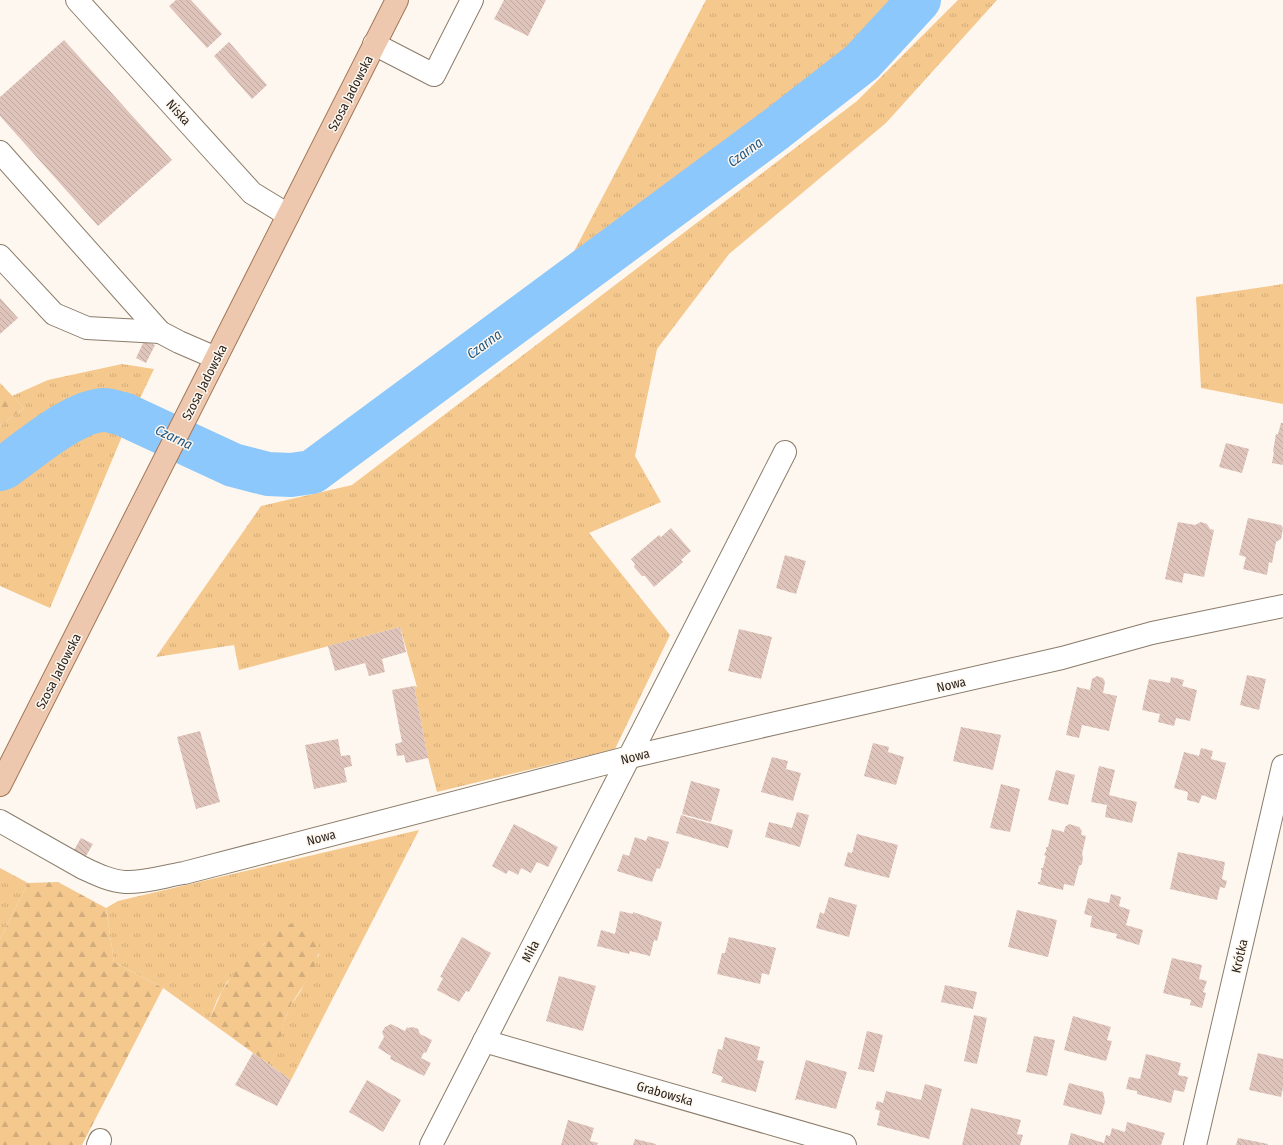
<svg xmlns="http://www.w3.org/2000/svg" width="1283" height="1145" viewBox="0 0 1283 1145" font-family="'Fira Sans Condensed',sans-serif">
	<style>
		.grass { fill: url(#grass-tufts) }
		.forest { fill: url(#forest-firs) }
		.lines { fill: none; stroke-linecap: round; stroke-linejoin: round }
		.river { stroke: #8cc8fb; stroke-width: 44 }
		.building { fill: url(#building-back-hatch) }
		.minor-casing { stroke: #8a7c6a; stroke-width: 24 }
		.major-casing { stroke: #a27759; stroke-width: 24 }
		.minor { stroke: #fff; stroke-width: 22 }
		.major { stroke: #eec8ae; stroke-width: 22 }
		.labels { text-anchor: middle; stroke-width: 3; stroke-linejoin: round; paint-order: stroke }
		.street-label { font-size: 13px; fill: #2c261f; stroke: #fef7ef }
		.water-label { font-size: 14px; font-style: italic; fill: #235a83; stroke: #fef7ef }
	</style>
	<defs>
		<pattern id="grass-tufts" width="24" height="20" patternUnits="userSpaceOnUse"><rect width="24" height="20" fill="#f5c88e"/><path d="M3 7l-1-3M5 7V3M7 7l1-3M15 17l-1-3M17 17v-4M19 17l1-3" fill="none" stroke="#d2ac7a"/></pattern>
		<pattern id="forest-firs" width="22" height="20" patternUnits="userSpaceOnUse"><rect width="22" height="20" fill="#f5c88e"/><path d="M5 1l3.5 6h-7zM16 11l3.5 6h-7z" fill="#d2ac7a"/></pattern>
		<pattern id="building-back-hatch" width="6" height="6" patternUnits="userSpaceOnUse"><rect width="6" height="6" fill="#dec4bb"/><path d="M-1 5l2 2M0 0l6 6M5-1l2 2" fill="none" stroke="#bfa8a0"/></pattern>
	</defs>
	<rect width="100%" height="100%" fill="#fef7ef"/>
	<g class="grass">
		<path d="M 706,0 L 903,0 L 854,52 L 559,280 Z"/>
		<path d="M 958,0 L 997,0 L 886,123 L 729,254 L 657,349 L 635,456 L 661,502 L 589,533 L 670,635 L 615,749 L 437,792 L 428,758 L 414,686 L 417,687 L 400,627 L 239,670 L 234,645 L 156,657 L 261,506 L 352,485 L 857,101 Z"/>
		<path d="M 1283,284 L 1283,404 L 1201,388 L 1196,297 Z"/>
		<path d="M 122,364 L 154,369 L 123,434 L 50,608 L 0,586 L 0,426 L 24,408 L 12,396 L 48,380 Z"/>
		<path d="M 419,830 L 291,1080 L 270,1065 L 279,1042 L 284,1023 L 289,1008 L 300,992 L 311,972 L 319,954 L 265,943 L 227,982 L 217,1000 L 209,1021 L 163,988 L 114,962 L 106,908 L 118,901 Z"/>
		<path d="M 0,868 L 28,883 L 0,939 Z"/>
	</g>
	<g class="forest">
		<path d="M 0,383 L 24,408 L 0,426 Z"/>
		<path d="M 58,882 L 106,908 L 114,962 L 163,988 L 82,1145 L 0,1145 L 0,939 L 28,883 Z"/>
		<path d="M 292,923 C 297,924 303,926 307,928 C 311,930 313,933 315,936 C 328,961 300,987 290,1007 C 284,1018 283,1031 279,1043 C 277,1050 273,1058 270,1065 L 209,1021 L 222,991 L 237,968 L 280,930 Z"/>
	</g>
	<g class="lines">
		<path class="river" d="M 0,469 L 5,467 C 29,450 75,410 105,410 C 110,410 117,413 123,414 L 233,465 L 268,474 L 291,475 L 312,472 L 776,129 L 862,62 L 919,0"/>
	</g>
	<g class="building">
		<path d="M 176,0 L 191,0 L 222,34 L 207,48 L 169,6 Z"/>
		<path d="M 504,0 L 546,0 L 528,36 L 494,19 Z"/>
		<path d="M 64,40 L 172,160 L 98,226 L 0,116 L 0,97 Z"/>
		<path d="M 229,42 L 267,85 L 252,99 L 214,56 Z"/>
		<path d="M 0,298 L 18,318 L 0,334 Z"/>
		<path d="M 144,341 L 155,345 L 146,363 L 136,358 Z"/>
		<path d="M 1281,423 L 1283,423 L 1283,465 L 1272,463 L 1274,452 L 1273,451 L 1276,434 L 1278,434 Z"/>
		<path d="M 1226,443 L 1249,449 L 1242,473 L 1219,467 Z"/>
		<path d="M 1248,518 L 1281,525 L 1283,528 L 1281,539 L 1276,542 L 1272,563 L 1269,562 L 1267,575 L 1243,569 L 1246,557 L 1239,555 Z"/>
		<path d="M 1178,522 L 1195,525 L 1201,522 L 1207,524 L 1210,529 L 1214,530 L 1204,577 L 1184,573 L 1182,583 L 1165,579 Z"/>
		<path d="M 671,528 L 691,551 L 681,560 L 683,562 L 654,587 L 645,576 L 642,576 L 634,567 L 635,564 L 631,559 L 659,535 L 661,537 Z"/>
		<path d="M 785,555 L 806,561 L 796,594 L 776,588 Z"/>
		<path d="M 400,627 L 406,652 L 382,659 L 385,672 L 369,676 L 365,663 L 335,671 L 328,646 Z"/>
		<path d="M 739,629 L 772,637 L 761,679 L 728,671 Z"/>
		<path d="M 1247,675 L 1266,679 L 1259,710 L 1240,705 Z"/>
		<path d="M 1097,676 L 1103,678 L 1105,682 L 1103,693 L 1117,696 L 1109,731 L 1082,725 L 1079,738 L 1066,735 L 1077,687 L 1090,690 L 1092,679 Z"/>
		<path d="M 1171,677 L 1184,680 L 1182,686 L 1197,690 L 1190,721 L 1176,718 L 1174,726 L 1158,722 L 1160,714 L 1142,710 L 1149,679 L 1170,683 Z"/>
		<path d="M 414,686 L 428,758 L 406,763 L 404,755 L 397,756 L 395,744 L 402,742 L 392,690 Z"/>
		<path d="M 961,727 L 1001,735 L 993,770 L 953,761 Z"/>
		<path d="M 200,731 L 220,802 L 196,809 L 177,737 Z"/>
		<path d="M 338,739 L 341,756 L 350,755 L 352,766 L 344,768 L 347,782 L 314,789 L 305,745 Z"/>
		<path d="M 873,743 L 889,747 L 888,752 L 904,757 L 896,785 L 864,776 Z"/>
		<path d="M 1201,748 L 1213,751 L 1211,759 L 1226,763 L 1216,800 L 1202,795 L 1199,803 L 1187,800 L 1188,792 L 1174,788 L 1184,752 L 1199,756 Z"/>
		<path d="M 772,757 L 788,761 L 786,769 L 801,773 L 793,801 L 761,792 Z"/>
		<path d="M 1099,766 L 1115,770 L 1109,795 L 1137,802 L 1132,823 L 1105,817 L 1107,805 L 1091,802 Z"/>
		<path d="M 1056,770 L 1075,775 L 1068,805 L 1048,800 Z"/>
		<path d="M 691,781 L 720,789 L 711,822 L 682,814 Z"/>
		<path d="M 1001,784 L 1020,789 L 1010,832 L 990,828 Z"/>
		<path d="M 797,812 L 809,815 L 800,847 L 765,837 L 769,822 L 792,828 Z"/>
		<path d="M 681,815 L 733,830 L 728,848 L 676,833 Z"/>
		<path d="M 514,824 L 558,847 L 548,867 L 537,862 L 531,873 L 521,868 L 518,875 L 509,870 L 506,874 L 492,866 Z"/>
		<path d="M 1069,824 L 1079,827 L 1082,831 L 1081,835 L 1086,836 L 1082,854 L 1083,857 L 1082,864 L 1079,866 L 1074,886 L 1064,884 L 1063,890 L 1038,884 L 1038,882 L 1040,882 L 1042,870 L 1041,870 L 1041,868 L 1043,868 L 1046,856 L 1044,855 L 1047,849 L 1046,849 L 1046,847 L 1048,847 L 1052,829 L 1064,832 L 1065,827 Z"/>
		<path d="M 857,834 L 898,845 L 889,878 L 844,866 L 848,852 L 852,853 Z"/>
		<path d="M 648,836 L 669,842 L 660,869 L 657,868 L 652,882 L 617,871 L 623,854 L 629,856 L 635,837 L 646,841 Z"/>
		<path d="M 81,838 L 93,844 L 86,856 L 74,850 Z"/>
		<path d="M 1178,852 L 1225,862 L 1222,879 L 1227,881 L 1225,888 L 1220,887 L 1217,900 L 1170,889 Z"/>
		<path d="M 1111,894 L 1121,897 L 1119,906 L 1130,910 L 1126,925 L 1143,930 L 1139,945 L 1116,938 L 1117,934 L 1090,927 L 1092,916 L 1084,914 L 1088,898 L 1109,903 Z"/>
		<path d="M 829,897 L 857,905 L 849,937 L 816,928 L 820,912 L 824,914 Z"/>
		<path d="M 1017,910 L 1057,920 L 1048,957 L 1008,947 Z"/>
		<path d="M 620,911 L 633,914 L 633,912 L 662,922 L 657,941 L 654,940 L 650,956 L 630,951 L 629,954 L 597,946 L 601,930 L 615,934 Z"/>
		<path d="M 462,937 L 491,953 L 469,992 L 466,991 L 459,1002 L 437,990 L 443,978 L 440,977 Z"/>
		<path d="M 729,937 L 776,948 L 769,975 L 762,973 L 760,984 L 717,974 L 722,953 L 725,953 Z"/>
		<path d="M 1172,958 L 1202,965 L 1199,979 L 1207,981 L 1203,992 L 1206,993 L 1202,1008 L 1190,1005 L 1191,1000 L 1163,993 Z"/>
		<path d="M 559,976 L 596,986 L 583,1031 L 546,1021 Z"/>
		<path d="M 945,985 L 977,992 L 973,1009 L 941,1002 Z"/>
		<path d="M 974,1015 L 987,1018 L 977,1064 L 964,1061 Z"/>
		<path d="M 1073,1016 L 1111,1027 L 1107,1040 L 1112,1041 L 1106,1061 L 1064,1050 Z"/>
		<path d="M 391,1024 L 405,1031 L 407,1027 L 408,1028 L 413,1027 L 418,1029 L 420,1034 L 432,1040 L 426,1053 L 424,1052 L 421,1058 L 431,1063 L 424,1076 L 390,1059 L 391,1056 L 378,1048 L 384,1037 L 382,1032 L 385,1027 Z"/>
		<path d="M 867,1031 L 883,1035 L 874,1072 L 858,1069 Z"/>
		<path d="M 1034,1036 L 1055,1040 L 1047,1076 L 1026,1072 Z"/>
		<path d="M 725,1037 L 760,1047 L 757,1060 L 764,1061 L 756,1092 L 721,1082 L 723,1077 L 712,1073 L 718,1049 L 722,1050 Z"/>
		<path d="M 253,1053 L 291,1080 L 277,1106 L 235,1085 Z"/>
		<path d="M 1258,1053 L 1283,1059 L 1283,1088 L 1281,1097 L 1249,1090 Z"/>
		<path d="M 1146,1054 L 1181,1063 L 1178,1075 L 1188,1077 L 1184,1092 L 1174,1090 L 1171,1103 L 1137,1094 L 1137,1091 L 1126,1089 L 1129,1077 L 1140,1079 Z"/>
		<path d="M 806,1060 L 847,1072 L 836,1109 L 797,1099 L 796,1100 L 795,1100 Z"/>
		<path d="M 367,1080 L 401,1100 L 383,1132 L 349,1112 Z"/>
		<path d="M 1069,1083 L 1103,1092 L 1105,1102 L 1101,1115 L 1063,1105 Z"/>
		<path d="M 925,1084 L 942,1089 L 929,1139 L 877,1125 L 880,1111 L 875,1109 L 877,1101 L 883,1103 L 886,1091 L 921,1100 Z"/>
		<path d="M 971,1108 L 1021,1120 L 1017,1134 L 1023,1135 L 1020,1145 L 962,1145 Z"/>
		<path d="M 568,1120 L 594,1128 L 590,1141 L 598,1143 L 597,1145 L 561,1145 Z"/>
		<path d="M 1127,1122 L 1165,1133 L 1161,1145 L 1068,1145 L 1071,1133 L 1104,1143 L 1106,1135 L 1110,1136 L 1112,1128 L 1125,1132 Z"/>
		<path d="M 1238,1138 L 1268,1144 L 1268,1145 L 1236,1145 Z"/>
		<path d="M 635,1139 L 656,1144 L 656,1145 L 633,1145 Z"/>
	</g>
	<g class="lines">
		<g class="minor-casing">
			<g id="minor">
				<path d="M 77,0 L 252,193 L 288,215"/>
				<path d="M 374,44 L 434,75 L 472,0"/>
				<path d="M 0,152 L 160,332 L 179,342 L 216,358"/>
				<path d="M 0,256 L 54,314 L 87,328 L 160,332"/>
				<path d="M 0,821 L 83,868 C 96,874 110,881 125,882 C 144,883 165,876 184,873 L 630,757 L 772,724 L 1062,658 L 1152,633 L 1283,606"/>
				<path d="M 484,1041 L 845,1145"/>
				<path d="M 98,1145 L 100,1140"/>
				<path d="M 431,1145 L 785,452"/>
				<path d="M 1195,1145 L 1283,766"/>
			</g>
		</g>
		<g class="major-casing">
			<path id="major" d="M 0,785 L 397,0"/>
		</g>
		<use href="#minor" class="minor"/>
		<use href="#major" class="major"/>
	</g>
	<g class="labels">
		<g class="street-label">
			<text transform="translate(350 93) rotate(-63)" y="5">Szosa Jadowska</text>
			<text transform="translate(179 112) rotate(48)" y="5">Niska</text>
			<text transform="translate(204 382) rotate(-63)" y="5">Szosa Jadowska</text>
			<text transform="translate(58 671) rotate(-63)" y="5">Szosa Jadowska</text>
			<text transform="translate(951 684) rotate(-13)" y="5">Nowa</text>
			<text transform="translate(635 756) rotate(-14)" y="5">Nowa</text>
			<text transform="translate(321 837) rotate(-14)" y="5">Nowa</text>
			<text transform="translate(530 951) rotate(-63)" y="5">Miła</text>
			<text transform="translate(1239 956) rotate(-77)" y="5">Krótka</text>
			<text transform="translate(665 1093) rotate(16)" y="5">Grabowska</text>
		</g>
		<g class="water-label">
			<text transform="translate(745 152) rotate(-36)" y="5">Czarna</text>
			<text transform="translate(484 344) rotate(-36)" y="5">Czarna</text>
			<text transform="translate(174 437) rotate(25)" y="5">Czarna</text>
		</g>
	</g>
</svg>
